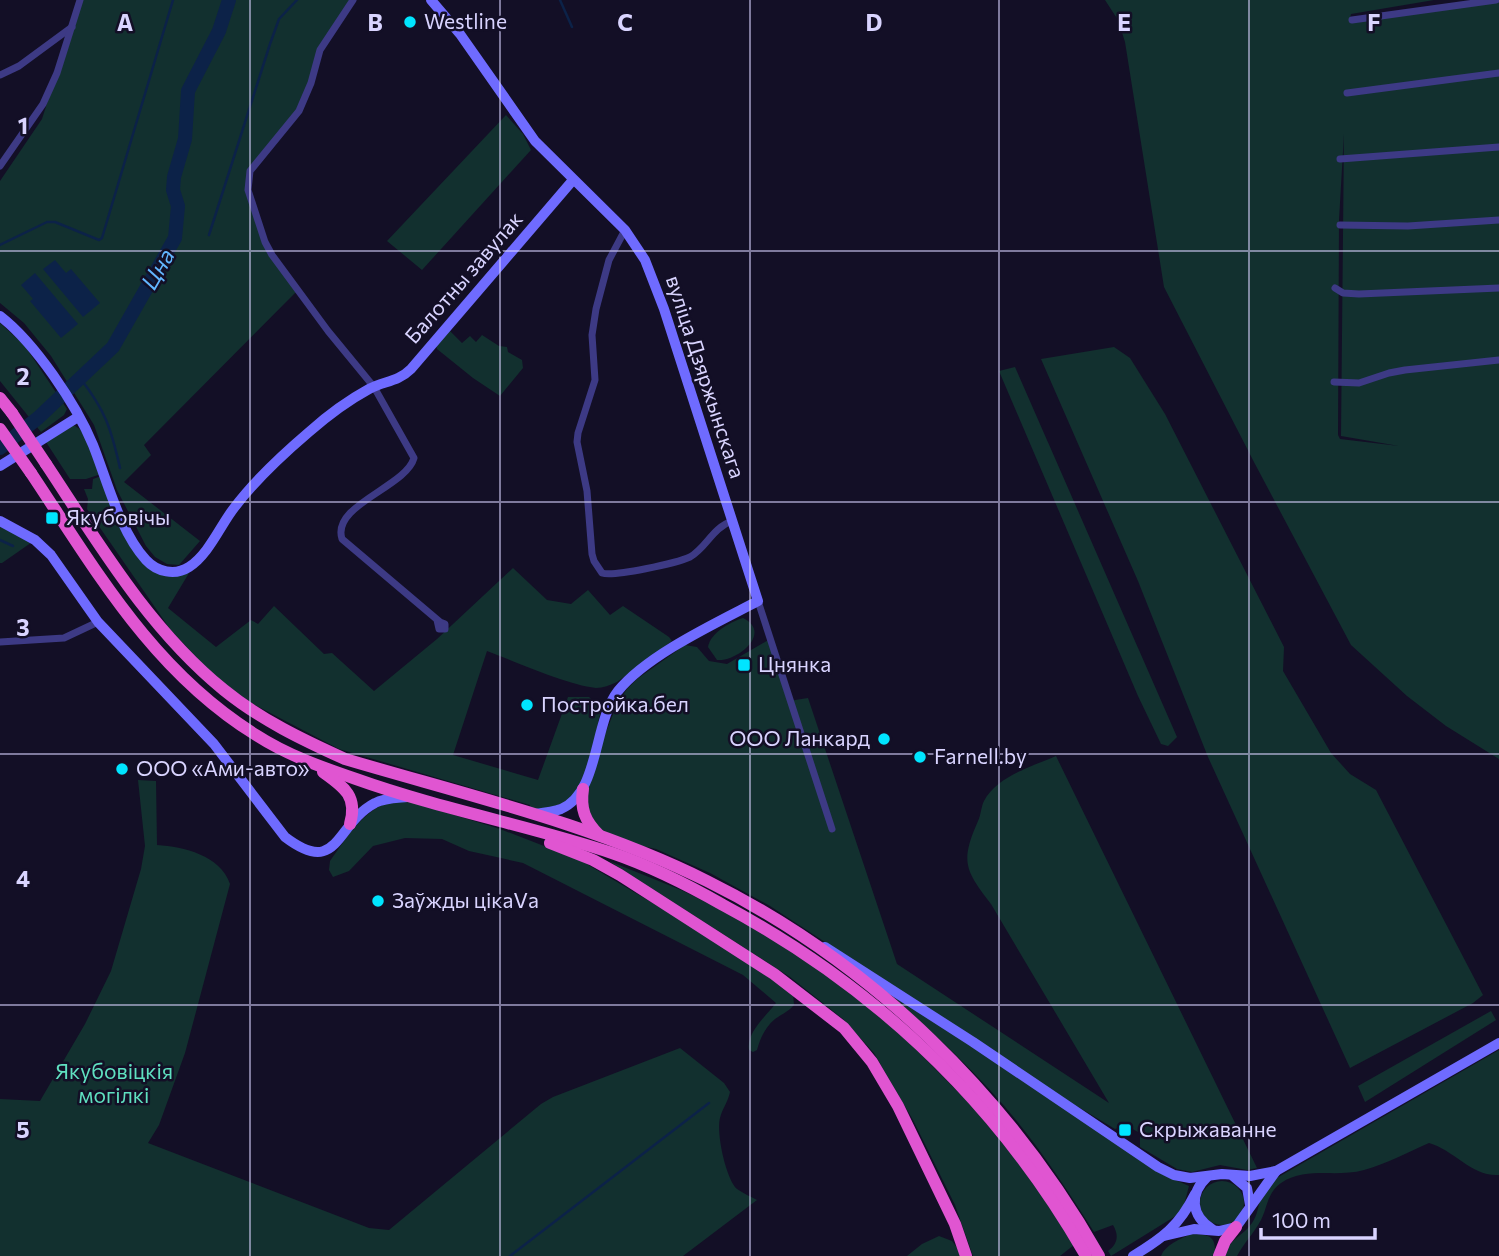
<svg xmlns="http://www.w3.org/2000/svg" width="1499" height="1256" viewBox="0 0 1499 1256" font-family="Commissioner,sans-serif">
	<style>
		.green { fill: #12302f; fill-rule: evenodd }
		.water { fill: #0c2248 }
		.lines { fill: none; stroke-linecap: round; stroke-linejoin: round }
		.stream { stroke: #0c2248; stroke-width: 2.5 }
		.river { stroke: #0c2248; stroke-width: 14 }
		.minor { stroke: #3d3a85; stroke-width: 7 }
		.secondary { stroke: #6f6bff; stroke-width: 10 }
		.trunk { stroke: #e055d1; stroke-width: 12 }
		.trunk-bridge { stroke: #e055d1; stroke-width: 12 }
		.grid { fill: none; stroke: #d9d4ff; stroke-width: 2; stroke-opacity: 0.55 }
		.poi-dot { fill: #00e5ff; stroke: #130f26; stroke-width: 2.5 }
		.labels { text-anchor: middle; stroke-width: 5; stroke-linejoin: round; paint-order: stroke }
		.poi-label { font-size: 21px; fill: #d9d4ff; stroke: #130f26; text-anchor: start }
		.street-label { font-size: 21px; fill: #d9d4ff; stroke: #130f26 }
		.park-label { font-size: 21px; fill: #5fe0c0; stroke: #130f26 }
		.water-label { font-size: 23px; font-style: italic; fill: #62b6ff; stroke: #130f26 }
		.grid-label { font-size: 23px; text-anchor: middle; font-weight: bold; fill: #d9d4ff; stroke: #130f26; stroke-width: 5; stroke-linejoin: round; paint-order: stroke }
	</style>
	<rect width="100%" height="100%" fill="#130f26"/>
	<g class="green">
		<path d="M 80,0 L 353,0 L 327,39 L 299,111 L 248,179 L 265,242 L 298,290 L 144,445 L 151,455 L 124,482 L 200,541 L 179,565 L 167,564 L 155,557 L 146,546 L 117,490 L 94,425 L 51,356 L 24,323 L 0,303 L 0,181 L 42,119 Z"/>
		<path d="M 1105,0 L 1434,0 L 1351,14 L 1350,18 L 1499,0 L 1499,759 L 1446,726 L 1407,696 L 1351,645 L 1255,464 L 1164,287 L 1125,42 L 1118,20 ZM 1344,134 L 1341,436 L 1399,446 L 1340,439 L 1338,435 L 1339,220 Z"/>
		<path d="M 506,115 L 523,134 L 531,150 L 422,270 L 387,241 Z"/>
		<path d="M 0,323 L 25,346 L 67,409 L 64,415 L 41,432 L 0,381 Z"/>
		<path d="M 449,330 L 462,343 L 470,336 L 476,342 L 482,335 L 499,346 L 507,347 L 508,352 L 522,360 L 523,368 L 500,396 L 473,378 L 437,349 L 436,344 Z"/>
		<path d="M 1114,347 L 1130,358 L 1165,414 L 1284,647 L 1283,671 L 1331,753 L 1350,774 L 1376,790 L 1483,995 L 1473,1003 L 1350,1068 L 1208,757 L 1138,581 L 1041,359 Z"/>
		<path d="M 1015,367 L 1177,737 L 1168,746 L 1161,744 L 1138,696 L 999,371 Z"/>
		<path d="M 72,425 C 89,429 95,460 101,474 L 86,479 L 70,479 L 46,442 Z"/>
		<path d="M 104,475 L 131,538 L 162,570 L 195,563 L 168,608 L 216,647 L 251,620 L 258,624 L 274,606 L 324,654 L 332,653 L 374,691 L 437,639 L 513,568 L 547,600 L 571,604 L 588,590 L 610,615 L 623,606 L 669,637 L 672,641 L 617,682 C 610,685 603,688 596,688 C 567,685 516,662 487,651 L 453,755 L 538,780 L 568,697 L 589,697 L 597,705 L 600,714 L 585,784 L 618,702 L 627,689 L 637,679 L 685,645 L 697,647 L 709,661 L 727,664 L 770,639 L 789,701 L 808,698 L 897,964 L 1109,1103 L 991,904 C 965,870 960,862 978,821 C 981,815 981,807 984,801 C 997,776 1033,766 1056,756 L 1257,1168 L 1247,1170 L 1220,1165 L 1192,1172 L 1177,1169 L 1140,1147 L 1140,1133 L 1125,1125 L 1115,1129 L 1060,1096 L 770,906 L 710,873 L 656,849 L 602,837 L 575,799 L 531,814 L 530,805 L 339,749 L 255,705 L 216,678 L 170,629 L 87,509 L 88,499 L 84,489 L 92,489 L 93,479 Z"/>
		<path d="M 0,521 L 35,540 L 2,563 L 0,563 Z"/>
		<path d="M 743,618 C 773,633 737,662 717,660 L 708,647 C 710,633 730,622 743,618 Z"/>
		<path d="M 138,780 L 156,781 L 157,845 C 184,847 220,855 230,884 L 185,1053 L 159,1125 L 148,1143 L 369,1228 L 389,1230 L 541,1104 L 553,1097 L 680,1048 L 724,1083 L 730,1092 C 728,1102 722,1109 720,1118 C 716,1133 726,1179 737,1189 C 743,1193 751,1197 757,1200 L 683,1256 L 0,1256 L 0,1099 L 40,1101 L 85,1024 L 111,971 L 141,869 L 145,846 Z"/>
		<path d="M 392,801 L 412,802 L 500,829 L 580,860 L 715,940 L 793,994 L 794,1005 C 788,1012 782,1014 775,1019 C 765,1027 760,1039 757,1050 L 753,1052 L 749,1050 C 746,1033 766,1016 776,1003 L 743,975 L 523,863 L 469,851 L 442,839 L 405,838 L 373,846 L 349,871 L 333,877 L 329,870 L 330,861 C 348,836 362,811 392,801 Z"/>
		<path d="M 609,861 L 681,890 L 749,923 L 824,972 L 882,1015 L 971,1105 L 1027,1173 L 1074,1245 L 1060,1256 L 973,1256 L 955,1205 L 913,1120 L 874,1053 L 843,1019 L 790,977 Z"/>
		<path d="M 886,989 L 1162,1174 L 1189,1186 L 1183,1209 L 1174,1217 L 1111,1256 L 1108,1251 C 1118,1244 1119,1235 1113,1225 L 1094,1232 C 1063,1183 1030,1133 990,1090 C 957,1054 921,1022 885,990 Z"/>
		<path d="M 1491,1011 L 1496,1020 L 1365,1102 L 1358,1086 Z"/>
		<path d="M 1499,1050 L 1499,1175 C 1472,1177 1454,1150 1429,1143 C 1408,1152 1386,1164 1364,1170 C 1336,1178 1307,1166 1281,1183 C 1267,1193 1268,1206 1261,1220 C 1254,1233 1244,1243 1237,1256 L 1224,1256 C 1232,1236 1241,1238 1252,1223 C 1258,1214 1258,1206 1261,1197 C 1263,1191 1271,1184 1275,1179 Z"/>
		<circle cx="1222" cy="1203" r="22"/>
		<path d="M 1191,1234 C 1210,1235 1216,1235 1215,1256 L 1161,1256 C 1165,1245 1180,1239 1191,1234 Z"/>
		<path d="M 939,1236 L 952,1241 L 963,1256 L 907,1256 L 922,1244 Z"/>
	</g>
	<g class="water">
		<path d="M 55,260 L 66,273 L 71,269 L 100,303 L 83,317 L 43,269 Z"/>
		<path d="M 35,273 L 78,324 L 61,338 L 30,301 L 33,299 L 21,285 Z"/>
	</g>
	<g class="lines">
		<g class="stream">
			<path d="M 560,0 L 572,27"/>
			<path d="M 209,235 L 270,44 L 279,19 L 297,0"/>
			<path d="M 0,245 L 47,222 L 55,222 L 99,240 L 102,238 L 173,0"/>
			<path d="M 80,378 C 105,410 111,428 120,468"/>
			<path d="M 0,540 L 13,546"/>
			<path d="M 510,1256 L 709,1103"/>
		</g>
		<path class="river" d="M 0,448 L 38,418 L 113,347 L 175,238 L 178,206 L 173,190 L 174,177 L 185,139 L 188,91 L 219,31 L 229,0"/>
		<g class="minor">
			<path d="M 353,0 L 320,50 L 311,83 L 299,111 L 250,171 L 248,190 L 265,242 L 272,255 L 328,331 L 374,387 L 414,458 C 406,487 331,505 342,539 L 440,622 L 445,624 L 445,629 L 439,629 L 437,620"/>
			<path d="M 1352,20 L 1496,0"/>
			<path d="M 0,75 L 19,66 L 72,27"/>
			<path d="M 1347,93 L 1499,73"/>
			<path d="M 1340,159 L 1499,147"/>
			<path d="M 0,166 L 43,104 L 57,73 L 80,0"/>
			<path d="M 1340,225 L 1408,226 L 1499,220"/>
			<path d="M 625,230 L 609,260 L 596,309 L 592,335 L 595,380 L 578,433 L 577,442 L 587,491 L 592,554 L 594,561 L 602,573 C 614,577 677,563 690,557 C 707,547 712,528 732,521"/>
			<path d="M 1335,288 L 1343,293 L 1359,294 L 1499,288"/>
			<path d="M 1334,382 L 1359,383 L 1389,373 L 1405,370 L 1499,360"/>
			<path d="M 758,601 L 832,829"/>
			<path d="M 0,642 L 64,638 L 98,622"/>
		</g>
		<g class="secondary">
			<path d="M 431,0 L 460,34 L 535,141 L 625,230 L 645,260 L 664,309 L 758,601 C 716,623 647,655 618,691 C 593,723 600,792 561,809 C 553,812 543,813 534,814"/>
			<path d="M 0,316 C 35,343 76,404 93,445 C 107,480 120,532 146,560 C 157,572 175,576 189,567 C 209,554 220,526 234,508 C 255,480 282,455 309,432 C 327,416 347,401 369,389 C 384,381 398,382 411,369 L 573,180"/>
			<path d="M 0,466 L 78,417"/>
			<path d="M 0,521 L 35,540 L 51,555 L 98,622 L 214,744 L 285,837 C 339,878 335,824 375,803 C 384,798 397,798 407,797"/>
			<path d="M 825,947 L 973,1042 L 1158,1167 L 1174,1175 L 1190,1178 L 1222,1174 L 1250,1176 L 1276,1171 L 1499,1043"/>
			<path d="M 1207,1177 C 1189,1194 1191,1216 1212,1229"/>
			<path d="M 1234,1177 L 1247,1188 L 1250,1205"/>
			<path d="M 1164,1236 L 1194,1229 L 1219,1231 L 1236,1227 L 1276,1171"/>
			<path d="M 1133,1256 C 1163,1238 1179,1226 1195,1194"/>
		</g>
		<g class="trunk">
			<path d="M 0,398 L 12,413"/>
			<path d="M 46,464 C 99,544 149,629 224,690 C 261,720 303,740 345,759 C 466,795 593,824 707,881 C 872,963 1008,1096 1099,1256"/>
			<path d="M 31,473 C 97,572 153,671 256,735 C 287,755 321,767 356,779 C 440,809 527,825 612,853 C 650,866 688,885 723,905 C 878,988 999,1104 1086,1256"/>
			<path d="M 323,772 C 344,787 358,796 350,824"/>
			<path d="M 583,789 C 580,809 585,821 599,835"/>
			<path d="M 550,843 L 593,860 L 620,875 L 774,974 L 844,1028 L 872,1062 L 898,1106 L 955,1224 L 966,1256"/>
			<path d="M 1219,1256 L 1225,1241 L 1236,1227"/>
		</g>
		<g class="trunk-bridge">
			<path d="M 12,413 L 46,464"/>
			<path d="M 0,429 L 31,473"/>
		</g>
	</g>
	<path class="grid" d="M 250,0 L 250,1256M 500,0 L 500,1256M 750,0 L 750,1256M 999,0 L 999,1256M 1249,0 L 1249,1256M 0,251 L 1499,251M 0,502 L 1499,502M 0,754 L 1499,754M 0,1005 L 1499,1005"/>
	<g class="poi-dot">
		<circle cx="410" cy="22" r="7"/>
		<rect x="45" y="511" width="14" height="14" rx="3.5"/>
		<rect x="737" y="658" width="14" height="14" rx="3.5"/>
		<circle cx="527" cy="705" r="7"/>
		<circle cx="884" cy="739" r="7"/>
		<circle cx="920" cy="757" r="7"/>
		<circle cx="122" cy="769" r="7"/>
		<circle cx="378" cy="901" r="7"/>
		<rect x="1118" y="1123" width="14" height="14" rx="3.5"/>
	</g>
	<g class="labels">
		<g class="poi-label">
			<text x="424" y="29">Westline</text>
			<text x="66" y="525">Якубовічы</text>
			<text x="758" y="672">Цнянка</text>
			<text x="541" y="712">Постройка.бел</text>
			<text x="870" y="746" text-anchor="end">ООО Ланкард</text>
			<text x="934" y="764">Farnell.by</text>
			<text x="136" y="776">ООО «Ами-авто»</text>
			<text x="392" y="908">Заўжды цікаVа</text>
			<text x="1139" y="1137">Скрыжаванне</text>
		</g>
		<g class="street-label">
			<text transform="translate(464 278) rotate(-49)" y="7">Балотны завулак</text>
			<text transform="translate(705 377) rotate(72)" y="7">вуліца Дзяржынскага</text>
		</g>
		<g class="park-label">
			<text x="114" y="1079">Якубовіцкія<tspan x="114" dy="24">могілкі</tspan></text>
		</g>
		<g class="water-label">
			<text transform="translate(158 269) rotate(-60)" y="8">Цна</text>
		</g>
	</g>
	<g class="grid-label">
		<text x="125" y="31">A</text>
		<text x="375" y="31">B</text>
		<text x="625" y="31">C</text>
		<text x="874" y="31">D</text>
		<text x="1124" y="31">E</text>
		<text x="1374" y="31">F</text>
		<text x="23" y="134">1</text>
		<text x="23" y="385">2</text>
		<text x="23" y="636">3</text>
		<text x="23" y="887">4</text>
		<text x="23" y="1138">5</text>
	</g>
	<path d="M1261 1228v10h114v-10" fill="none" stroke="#d9d4ff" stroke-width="3.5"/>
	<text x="1272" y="1228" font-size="21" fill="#d9d4ff" stroke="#130f26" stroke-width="5" paint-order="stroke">100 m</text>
</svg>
